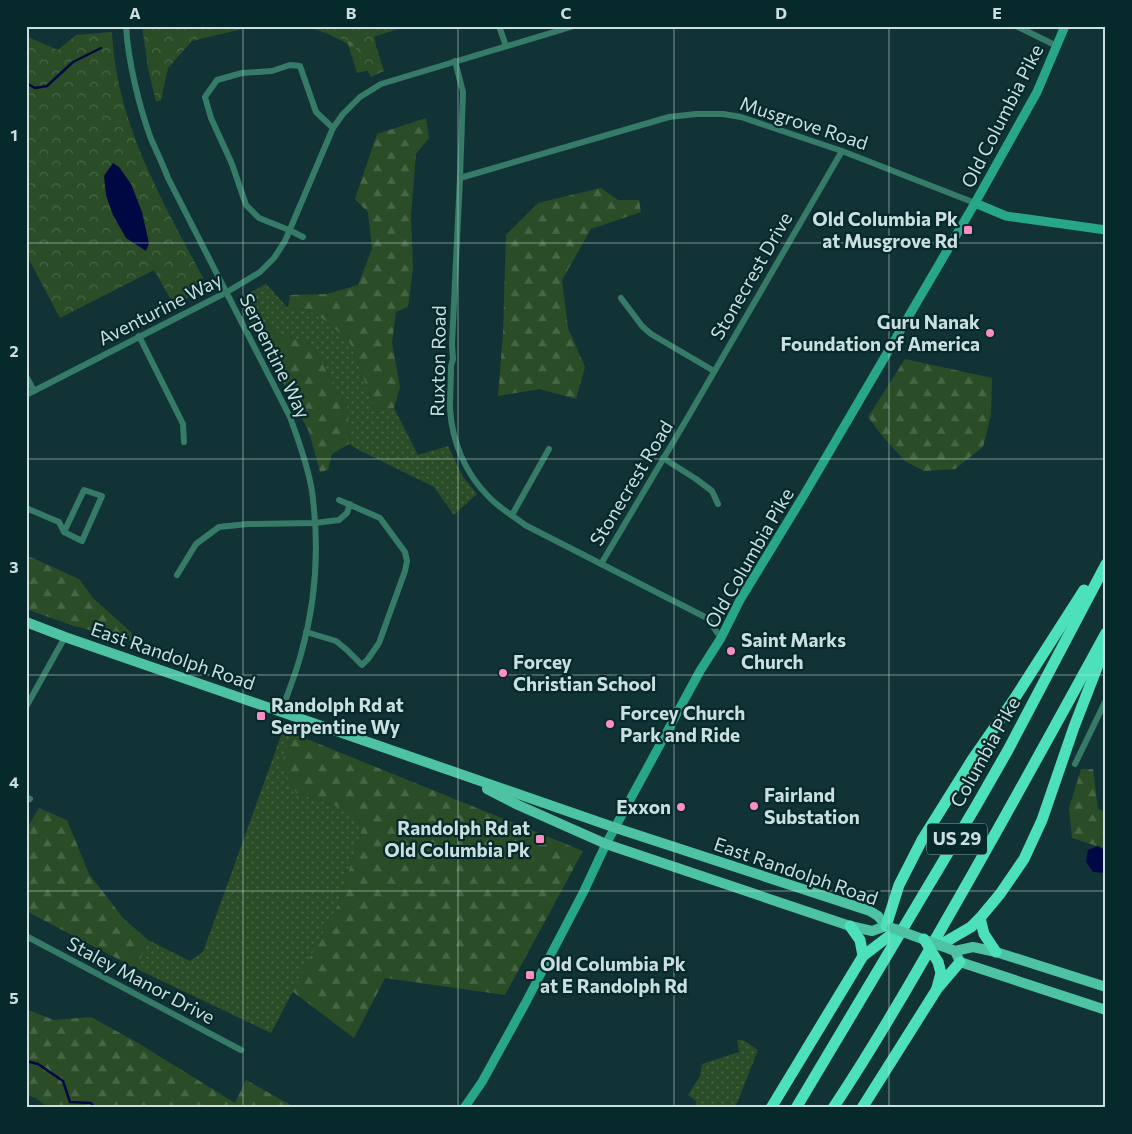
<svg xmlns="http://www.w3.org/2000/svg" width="1132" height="1134" viewBox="0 0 1132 1134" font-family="Commissioner,sans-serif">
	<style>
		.grass { fill: url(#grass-dots) }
		.forest { fill: url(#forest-firs) }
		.park { fill: url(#park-crowns) }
		.water { fill: #000844 }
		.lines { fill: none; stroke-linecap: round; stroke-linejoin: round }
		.stream { stroke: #000844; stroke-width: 2.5 }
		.street { stroke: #367b67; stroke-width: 6 }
		.secondary { stroke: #28a788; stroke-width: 9 }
		.primary { stroke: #4dc3a3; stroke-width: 10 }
		.highway { stroke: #4ce1ba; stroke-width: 11 }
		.primary-bridge { stroke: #4dc3a3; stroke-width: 10 }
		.highway-bridge { stroke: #4ce1ba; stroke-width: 11 }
		.grid { fill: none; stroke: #ccdfe0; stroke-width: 1; stroke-opacity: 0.55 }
		.poi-dot { fill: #fb8fc4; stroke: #06292b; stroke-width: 2 }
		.labels { text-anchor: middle; stroke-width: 4.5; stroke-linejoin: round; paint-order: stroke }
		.shield { fill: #06292b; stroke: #91a8aa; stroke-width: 1 }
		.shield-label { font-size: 18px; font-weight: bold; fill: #ccdfe0 }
		.street-label { font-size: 19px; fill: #ccdfe0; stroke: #06292b }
		.poi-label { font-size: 19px; font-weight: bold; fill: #ccdfe0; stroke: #06292b; text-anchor: start }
		.neatline { fill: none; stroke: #ccdfe0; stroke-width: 2 }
		.grid-label { font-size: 16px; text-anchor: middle; font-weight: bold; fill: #ccdfe0 }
	</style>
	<defs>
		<pattern id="grass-dots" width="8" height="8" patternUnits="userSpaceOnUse" patternTransform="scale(1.25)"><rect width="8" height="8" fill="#2a4d27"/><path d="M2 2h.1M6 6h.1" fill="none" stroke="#486646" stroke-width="1.8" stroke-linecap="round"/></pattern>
		<pattern id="forest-firs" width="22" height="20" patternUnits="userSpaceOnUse" patternTransform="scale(1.25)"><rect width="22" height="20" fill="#2a4d27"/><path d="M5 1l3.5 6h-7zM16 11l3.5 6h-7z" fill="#486646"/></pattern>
		<pattern id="park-crowns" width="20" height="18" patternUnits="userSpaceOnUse" patternTransform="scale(1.25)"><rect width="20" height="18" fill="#2a4d27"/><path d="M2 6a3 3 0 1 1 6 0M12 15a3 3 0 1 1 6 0" fill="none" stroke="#486646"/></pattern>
	</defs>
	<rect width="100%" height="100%" fill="#123336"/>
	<g class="grass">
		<path d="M 266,284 L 288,308 L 308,310 L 326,321 L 349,341 L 371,397 L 373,409 L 394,408 L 418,455 L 448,446 L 463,477 L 477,494 L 454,515 L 434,487 L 359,450 L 349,444 L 348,409 L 312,345 L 275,333 L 257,309 L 251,322 L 242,297 Z"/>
		<path d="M 283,730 L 292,733 L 281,765 L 296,793 L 349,810 L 363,825 L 339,903 L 271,1033 L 137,969 L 148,940 L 190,961 L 203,952 Z"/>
		<path d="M 737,1040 L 743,1040 L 758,1050 L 735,1108 L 695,1108 L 696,1101 L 688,1095 L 700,1076 L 702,1064 L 739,1052 Z"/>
	</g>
	<g class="forest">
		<path d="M 313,26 L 374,32 L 378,68 L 357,73 L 348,44 Z"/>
		<path d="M 426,118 L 429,138 L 416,154 L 411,215 L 413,268 L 408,307 L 396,312 L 392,343 L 400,387 L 394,408 L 373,409 L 371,397 L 349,341 L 326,321 L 308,310 L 288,308 L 290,295 L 327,294 L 358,285 L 372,249 L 368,212 L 355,199 L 377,134 Z"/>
		<path d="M 601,188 L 618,200 L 639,200 L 641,212 L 591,229 L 562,280 L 568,328 L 585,367 L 576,399 L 540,389 L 498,396 L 503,333 L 506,235 L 538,203 Z"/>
		<path d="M 257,309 L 275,333 L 312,345 L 348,409 L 349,444 L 332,454 L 328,470 L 320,472 L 309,432 L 251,322 Z"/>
		<path d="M 905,359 L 992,378 L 991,415 L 983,447 L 955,469 L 924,471 L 905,461 L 883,437 L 868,417 Z"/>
		<path d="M 26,555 L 79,579 L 93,598 L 132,633 L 132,641 L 74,626 L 26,609 Z"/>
		<path d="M 292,733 L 583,851 L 505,995 L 385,978 L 354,1038 L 292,991 L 339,903 L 363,825 L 349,810 L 296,793 L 281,765 Z"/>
		<path d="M 1081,769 L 1093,769 L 1098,809 L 1106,812 L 1106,849 L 1072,838 L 1069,808 Z"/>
		<path d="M 39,808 L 67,820 L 89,874 L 123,918 L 148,940 L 137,969 L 26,911 L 26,830 Z"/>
		<path d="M 26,1009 L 54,1020 L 91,1017 L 138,1043 L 235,1103 L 246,1080 L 296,1108 L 48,1108 L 36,1098 L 26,1095 Z"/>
	</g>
	<g class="park">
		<path d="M 142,26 L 255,26 L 192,41 L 168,68 L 161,100 L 156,102 L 148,68 Z"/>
		<path d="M 305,26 L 408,26 L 373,37 L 384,71 L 371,77 L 352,42 Z"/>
		<path d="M 112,32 C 116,123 162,200 203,278 L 202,291 L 174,305 L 154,270 L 60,318 L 26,254 L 26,36 L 58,50 L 76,35 Z"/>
	</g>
	<g class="water">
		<path d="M 113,163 L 119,167 L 131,184 L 142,212 L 149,243 L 146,251 L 126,238 L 113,215 L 106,195 L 104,176 Z"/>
		<path d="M 1098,846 L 1106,851 L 1105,873 L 1093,872 L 1086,862 L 1088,850 Z"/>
	</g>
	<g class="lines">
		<g class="stream">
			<path d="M 26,83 L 35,88 L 47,86 L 73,62 L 101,48"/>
			<path d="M 26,1061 L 38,1064 L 63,1081 L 70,1102 L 91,1103 L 95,1108"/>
		</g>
		<g class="street">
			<path d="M 126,26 C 128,61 139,106 151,139 C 157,152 163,165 168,178 L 290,417 C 298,439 307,463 311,486 C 313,494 313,502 314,509 C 319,560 315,605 301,654 C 296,673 288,693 281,712"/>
			<path d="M 499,26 L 506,46"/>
			<path d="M 1016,26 L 1057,46"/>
			<path d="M 455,61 L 463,92 L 460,178 L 452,344 L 453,359 L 451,366 C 451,380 450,395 450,409 C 452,441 465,473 488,496 C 499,508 512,515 525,525 L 707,618 L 721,638"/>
			<path d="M 460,178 L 669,117 L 696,114 L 723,114 L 741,117 L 842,151 L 975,203"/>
			<path d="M 303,237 L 289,230 L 259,218 L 246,205 L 232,164 L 211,118 L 205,97 L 217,80 L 242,73 L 272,71 L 290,65 L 300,66 L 316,112 L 333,128"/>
			<path d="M 621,298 L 642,326 L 651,334 L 714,371"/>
			<path d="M 139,336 L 183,424 L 184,442"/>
			<path d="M 26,376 L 34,391"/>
			<path d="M 26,395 L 227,292 L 260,272 L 274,258 L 285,241 L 333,128 L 343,114 L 360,97 L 381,84 L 574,26"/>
			<path d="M 663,458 L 696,479 L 712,491 L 718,504"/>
			<path d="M 84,490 L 102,496 L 82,541 L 64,532 Z"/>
			<path d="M 26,508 L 59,522 L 64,532"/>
			<path d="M 512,515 L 549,449"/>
			<path d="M 601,564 L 688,417 L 842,151"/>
			<path d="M 177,575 L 196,544 L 219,527 L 248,524 L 315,523 L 339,520 L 347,513 L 350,504"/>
			<path d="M 306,632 L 336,641 L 347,650 L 362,665 L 368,659 L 379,643 L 405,571 L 407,561 L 405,552 L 380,518 L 339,500"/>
			<path d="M 26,707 L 65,637"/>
			<path d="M 1075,764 L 1106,700"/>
			<path d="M 26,797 L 30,799"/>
			<path d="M 26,936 L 241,1050"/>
		</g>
		<g class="secondary">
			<path d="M 975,203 L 1006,216 L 1106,230"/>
			<path d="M 464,1108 L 482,1082 L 525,1004 L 584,891 L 606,844 L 700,671 L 721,638 L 740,600 L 804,495 L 975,203 L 1037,92 L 1065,26"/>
		</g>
		<g class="primary">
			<path d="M 26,622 L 65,637 L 616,828 L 870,911 L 878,916 L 886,926"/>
			<path d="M 487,789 L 518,805 L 606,844 L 850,926 L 872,931 L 886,926"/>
			<path d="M 950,949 L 955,951 L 973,947 L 996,952 L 1106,987"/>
			<path d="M 955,951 L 960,962 L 1106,1010"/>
		</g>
		<g class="highway">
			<path d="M 980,918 L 984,934 L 996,952"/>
			<path d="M 850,926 L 860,940 L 863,956"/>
			<path d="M 886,926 L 899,885 L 922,840 L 972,760 L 1013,701 L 1084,590"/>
			<path d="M 940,945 L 971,927 L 980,918 L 1000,894 L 1024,859 L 1042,820 L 1074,727 L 1105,647"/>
			<path d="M 937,988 L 941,973 L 938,962"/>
			<path d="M 771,1108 L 863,956 L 897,930"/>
			<path d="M 796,1108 L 976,806 L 1008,750 L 1106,564"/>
			<path d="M 833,1108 C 873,1048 909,986 944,924 C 1000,827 1053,730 1106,633"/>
			<path d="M 862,1108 L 937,989 L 960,962"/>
		</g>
		<path class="primary-bridge" d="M 892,928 L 950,949"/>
		<path class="highway-bridge" d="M 924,939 L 938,962"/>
	</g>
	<path class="grid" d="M 243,26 L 243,1108M 458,26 L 458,1108M 674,26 L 674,1108M 889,26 L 889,1108M 26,243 L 1106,243M 26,459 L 1106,459M 26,675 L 1106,675M 26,891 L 1106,891"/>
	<g class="poi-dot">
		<rect x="963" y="225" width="10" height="10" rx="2.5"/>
		<circle cx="990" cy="333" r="5"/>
		<circle cx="731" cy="651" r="5"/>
		<circle cx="503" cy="673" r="5"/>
		<rect x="256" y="711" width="10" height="10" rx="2.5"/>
		<circle cx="610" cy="724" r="5"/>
		<circle cx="754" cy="806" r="5"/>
		<circle cx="681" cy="807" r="5"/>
		<rect x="535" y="834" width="10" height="10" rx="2.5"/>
		<rect x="525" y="970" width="10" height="10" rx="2.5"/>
	</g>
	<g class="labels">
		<rect class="shield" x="927" y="823.5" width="60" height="31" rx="4"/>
		<g class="shield-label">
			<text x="957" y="845">US 29</text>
		</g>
		<g class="street-label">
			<text transform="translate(1002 116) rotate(-63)" y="7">Old Columbia Pike</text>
			<text transform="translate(804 123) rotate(18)" y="7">Musgrove Road</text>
			<text transform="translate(751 276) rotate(-60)" y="7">Stonecrest Drive</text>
			<text transform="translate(160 309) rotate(-27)" y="7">Aventurine Way</text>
			<text transform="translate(275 356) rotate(64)" y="7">Serpentine Way</text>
			<text transform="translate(438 361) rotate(-89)" y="7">Ruxton Road</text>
			<text transform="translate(631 483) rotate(-59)" y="7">Stonecrest Road</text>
			<text transform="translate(749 558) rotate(-60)" y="7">Old Columbia Pike</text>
			<text transform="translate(173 656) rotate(19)" y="7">East Randolph Road</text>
			<text transform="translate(985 752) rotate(-61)" y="7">Columbia Pike</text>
			<text transform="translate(796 871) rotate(19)" y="7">East Randolph Road</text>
			<text transform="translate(141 980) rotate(28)" y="7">Staley Manor Drive</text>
		</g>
		<g class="poi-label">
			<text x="958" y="226" text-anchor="end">Old Columbia Pk<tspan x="958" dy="22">at Musgrove Rd</tspan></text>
			<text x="980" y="329" text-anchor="end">Guru Nanak<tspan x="980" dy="22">Foundation of America</tspan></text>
			<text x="741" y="647">Saint Marks<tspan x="741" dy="22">Church</tspan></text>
			<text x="513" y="669">Forcey<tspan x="513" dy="22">Christian School</tspan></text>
			<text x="271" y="712">Randolph Rd at<tspan x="271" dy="22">Serpentine Wy</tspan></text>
			<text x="620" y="720">Forcey Church<tspan x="620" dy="22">Park and Ride</tspan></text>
			<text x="764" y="802">Fairland<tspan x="764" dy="22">Substation</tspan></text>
			<text x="671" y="814" text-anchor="end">Exxon</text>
			<text x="530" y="835" text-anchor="end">Randolph Rd at<tspan x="530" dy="22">Old Columbia Pk</tspan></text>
			<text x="540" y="971">Old Columbia Pk<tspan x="540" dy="22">at E Randolph Rd</tspan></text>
		</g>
	</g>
	<rect width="1132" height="1134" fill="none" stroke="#06292b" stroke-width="55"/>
	<rect x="28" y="28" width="1076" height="1078" class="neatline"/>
	<g class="grid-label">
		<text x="135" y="19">A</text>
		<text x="351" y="19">B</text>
		<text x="566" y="19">C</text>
		<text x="781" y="19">D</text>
		<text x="997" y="19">E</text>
		<text x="14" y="141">1</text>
		<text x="14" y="357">2</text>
		<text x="14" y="573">3</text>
		<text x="14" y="788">4</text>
		<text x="14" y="1004">5</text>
	</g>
</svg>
